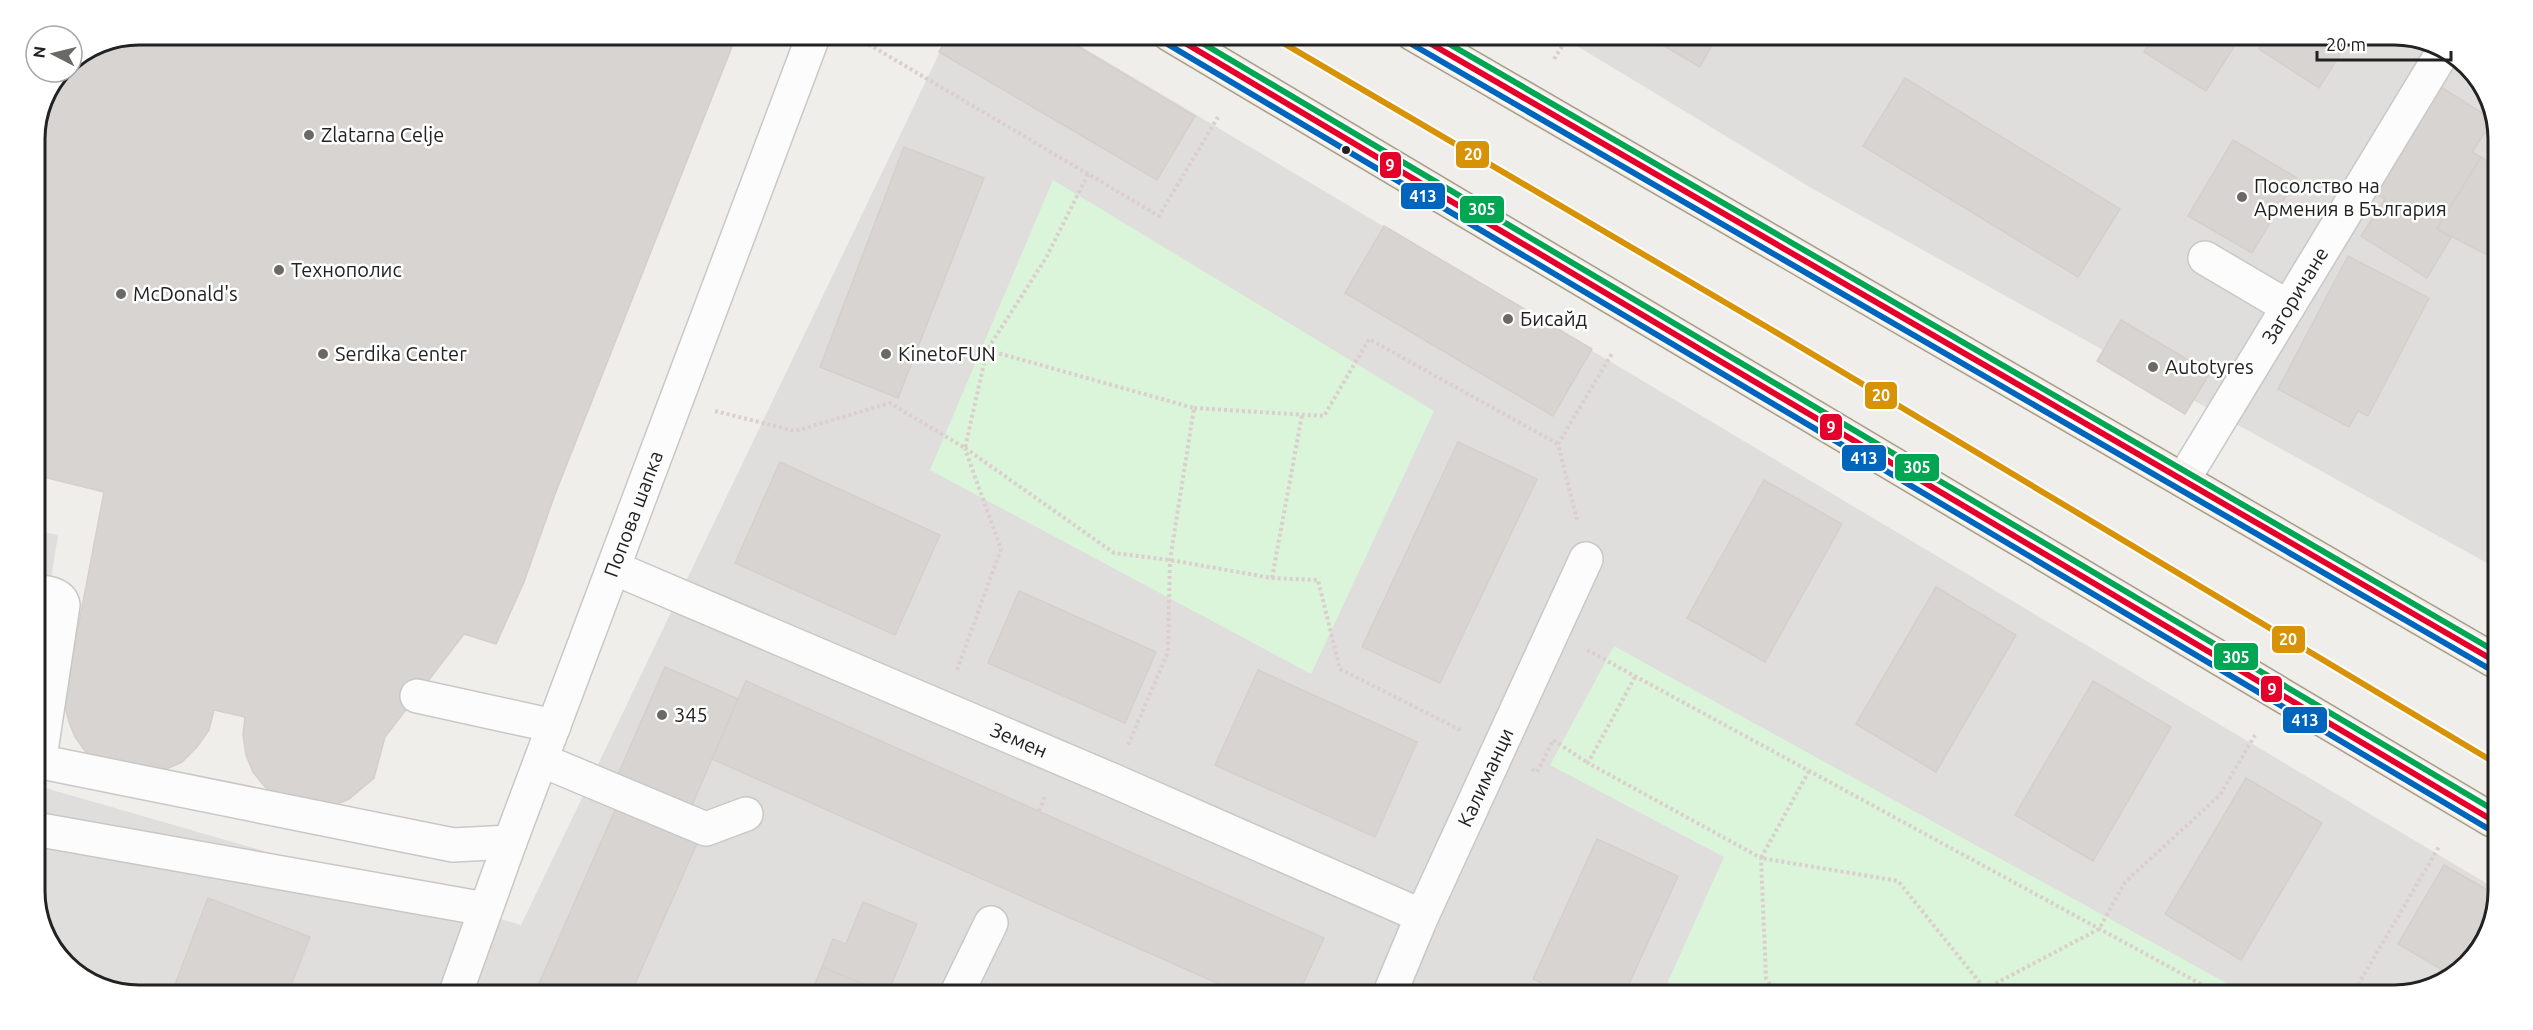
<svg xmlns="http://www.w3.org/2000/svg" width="2533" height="1030" viewBox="0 0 2533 1030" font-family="Ubuntu,sans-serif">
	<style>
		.residential { fill: #dfdedc }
		.park { fill: #daf5da }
		.building { fill: #d7d4d2; stroke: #d3d0cc; stroke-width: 1.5 }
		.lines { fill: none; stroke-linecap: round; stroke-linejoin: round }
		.minor-casing { stroke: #c9c8c7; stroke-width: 36 }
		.major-casing { stroke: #a79c86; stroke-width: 36 }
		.path { stroke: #dccecd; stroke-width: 4; stroke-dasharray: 3 3; stroke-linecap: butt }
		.minor { stroke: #fdfcfc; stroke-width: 33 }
		.major { stroke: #f3ede7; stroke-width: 33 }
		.bus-1-casing { stroke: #fff; stroke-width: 10 }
		.bus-2-casing { stroke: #fff; stroke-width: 10 }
		.bus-3-casing { stroke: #fff; stroke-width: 10 }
		.bus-1 { stroke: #e4002b; stroke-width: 6 }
		.bus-2 { stroke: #0065bd; stroke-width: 6 }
		.bus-3 { stroke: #00a651; stroke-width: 6 }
		.tram-1-casing { stroke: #fff; stroke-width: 10 }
		.tram-1 { stroke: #d79205; stroke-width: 6 }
		.poi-dot { fill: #6a6968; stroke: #fff; stroke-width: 2 }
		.bus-dot { fill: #222; stroke: #fff; stroke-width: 2 }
		.labels { text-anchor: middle; stroke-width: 5; stroke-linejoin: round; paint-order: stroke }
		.poi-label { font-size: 20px; fill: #222; stroke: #fff; text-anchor: start }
		.street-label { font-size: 20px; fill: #222; stroke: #fff }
		.rim { fill: none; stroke: #222; stroke-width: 3 }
		.line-badge { stroke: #fff; stroke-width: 2 }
		.badge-label { font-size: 16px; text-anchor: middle; font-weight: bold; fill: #fff }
	</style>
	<rect width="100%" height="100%" fill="#f0eeeb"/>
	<g class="residential">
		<path d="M 2394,34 L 2434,42 L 2477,76 L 2498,133 L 2494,567 L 1813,189 L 1559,35 Z"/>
		<path d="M 948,35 L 1062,35 L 2491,886 L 2491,931 L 2452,978 L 2394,995 L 139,995 L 99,988 L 56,954 L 35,898 L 35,785 L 521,925 Z"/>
		<path d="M 35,530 L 58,535 L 35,681 Z"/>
	</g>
	<g class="park">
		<path d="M 1053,180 L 1434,411 L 1311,674 L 930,470 Z"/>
		<path d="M 1614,646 L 2248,995 L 1662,995 L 1724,857 L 1550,765 Z"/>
	</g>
	<g class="building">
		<path d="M 139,34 L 737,34 L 555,494 L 524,582 L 496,644 L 464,634 L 385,737 L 374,778 L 349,799 L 333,806 L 280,799 L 265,787 L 253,772 L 246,755 L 243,735 L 245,717 L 214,710 L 209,730 L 197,747 L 182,762 L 162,771 L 100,763 L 85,751 L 75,737 L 69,722 L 65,706 L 66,691 L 104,492 L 35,475 L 35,133 L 62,72 L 72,72 L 72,60 L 99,42 Z"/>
		<path d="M 949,34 L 1057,34 L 1195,116 L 1157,180 L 939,52 Z"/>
		<path d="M 1644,34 L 1718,34 L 1700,67 Z"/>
		<path d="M 2155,34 L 2242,34 L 2206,91 L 2144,52 Z"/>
		<path d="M 2269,34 L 2353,34 L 2319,88 L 2259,49 Z"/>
		<path d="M 1905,78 L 2120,209 L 2078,277 L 1863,146 Z"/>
		<path d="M 2441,87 L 2493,120 L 2472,152 L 2481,157 L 2437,229 L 2451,238 L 2427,278 L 2361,236 L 2385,199 L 2374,193 Z"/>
		<path d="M 2233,140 L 2297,178 L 2252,253 L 2188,216 Z"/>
		<path d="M 904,147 L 984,178 L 898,398 L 820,367 Z"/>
		<path d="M 2481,157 L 2498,167 L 2497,260 L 2437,229 Z"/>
		<path d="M 1384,226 L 1592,349 L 1553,416 L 1345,293 Z"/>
		<path d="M 2348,256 L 2429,298 L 2368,416 L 2358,411 L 2349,427 L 2278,389 Z"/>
		<path d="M 2121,320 L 2210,373 L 2185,414 L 2097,361 Z"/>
		<path d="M 1458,442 L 1537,479 L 1440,683 L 1362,647 Z"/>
		<path d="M 780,462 L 940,535 L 895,635 L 735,563 Z"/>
		<path d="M 1764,480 L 1842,524 L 1765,662 L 1687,618 Z"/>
		<path d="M 1936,587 L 2016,635 L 1936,772 L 1856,724 Z"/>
		<path d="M 1019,591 L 1156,652 L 1125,723 L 988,663 Z"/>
		<path d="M 665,667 L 738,699 L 689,812 L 616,779 Z"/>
		<path d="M 1258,670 L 1417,742 L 1375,837 L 1215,765 Z"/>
		<path d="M 746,681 L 1324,938 L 1298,995 L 1244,995 L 712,759 Z"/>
		<path d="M 2093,681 L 2171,727 L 2093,861 L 2015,815 Z"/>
		<path d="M 2246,778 L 2322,823 L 2241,960 L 2165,914 Z"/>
		<path d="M 619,801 L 700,837 L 630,995 L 534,995 Z"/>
		<path d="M 1597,839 L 1678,876 L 1624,995 L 1568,995 L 1533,979 Z"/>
		<path d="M 2444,865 L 2491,892 L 2491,931 L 2453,976 L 2398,944 Z"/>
		<path d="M 208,898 L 310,937 L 287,995 L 171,995 Z"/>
		<path d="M 863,902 L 917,924 L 887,994 L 822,967 L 833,939 L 846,944 Z"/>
		<path d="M 822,967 L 887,994 L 887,995 L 810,995 Z"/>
	</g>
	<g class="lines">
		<g class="minor-casing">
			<g id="minor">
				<path d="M 2205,258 L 2288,307"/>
				<path id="s1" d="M 2183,480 L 2444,50"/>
				<path id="s2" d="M 614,568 L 1112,780 L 1422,916"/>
				<path d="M 35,591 C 45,593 61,593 63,605 L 41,751 L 42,759 L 47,763 L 453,845 L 510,842"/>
				<path d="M 417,696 L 554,726"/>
				<path d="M 541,760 L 706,829 L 746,814"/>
				<path d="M 35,829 L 485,909"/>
				<path id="s3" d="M 455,995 L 510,842 L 814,34"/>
				<path d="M 956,995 L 991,923"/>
				<path id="s4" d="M 1389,995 L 1422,916 L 1586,559"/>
			</g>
		</g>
		<g class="major-casing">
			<g id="major">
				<path d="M 1169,34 L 2492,820"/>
				<path d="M 1413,34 L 2493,660"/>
			</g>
		</g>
		<g class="path">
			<path d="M 853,35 L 1159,216 L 1218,117"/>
			<path d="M 1554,59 L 1570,34"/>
			<path d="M 1088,174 L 1046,258 L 987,350 L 1194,408 L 1170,560 L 1168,652 L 1128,745"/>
			<path d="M 1194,408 L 1324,416 L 1369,339 L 1558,444"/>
			<path d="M 715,411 L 795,431 L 890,403 L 965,448 L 987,350"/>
			<path d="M 965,448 L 1114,553 L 1170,560 L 1272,578 L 1318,580 L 1340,669 L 1462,731"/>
			<path d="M 1577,520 L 1558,444 L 1613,352"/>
			<path d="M 1272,578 L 1302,415"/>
			<path d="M 1587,650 L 2221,995"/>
			<path d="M 957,670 L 1001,549 L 965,449"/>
			<path d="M 1635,677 L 1588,763 L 1761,858 L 1766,978 L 1776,995"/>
			<path d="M 1532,769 L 1537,772 L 1553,740 L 1588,763"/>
			<path d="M 1809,771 L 1761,858 L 1898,881 L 1985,989 L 1984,995"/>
			<path d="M 1039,811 L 1045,796"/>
			<path d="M 1985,989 L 2099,929 L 2125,882 L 2220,795 L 2255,735"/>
			<path d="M 2352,995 L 2440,845"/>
		</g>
		<use href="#minor" class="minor"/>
		<use href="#major" class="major"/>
		<g class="bus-1-casing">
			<g id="bus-1">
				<path d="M 1170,34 L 2492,820"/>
				<path d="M 1414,34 L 2493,660"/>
			</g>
		</g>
		<g class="bus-2-casing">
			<g id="bus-2">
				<path d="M 1164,42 L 2487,828"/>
				<path d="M 1408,42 L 2488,668"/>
			</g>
		</g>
		<g class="bus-3-casing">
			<g id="bus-3">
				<path d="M 1187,34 L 2492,809"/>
				<path d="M 1432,34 L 2493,650"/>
			</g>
		</g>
		<use href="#bus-1" class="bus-1"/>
		<use href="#bus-2" class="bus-2"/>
		<use href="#bus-3" class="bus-3"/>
		<g class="tram-1-casing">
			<path id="tram-1" d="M 1268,34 L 1767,327 L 2492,761"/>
		</g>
		<use href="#tram-1" class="tram-1"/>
	</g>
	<g class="poi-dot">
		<circle cx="309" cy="135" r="6"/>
		<circle cx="2242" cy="197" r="6"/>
		<circle cx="279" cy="270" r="6"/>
		<circle cx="121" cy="294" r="6"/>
		<circle cx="1508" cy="319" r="6"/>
		<circle cx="323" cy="354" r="6"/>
		<circle cx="886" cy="354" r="6"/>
		<circle cx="2153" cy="367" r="6"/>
		<circle cx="662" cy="715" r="6"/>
	</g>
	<circle class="bus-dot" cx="1346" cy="150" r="5"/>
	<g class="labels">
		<g class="poi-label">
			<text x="321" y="142">Zlatarna Celje</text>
			<text x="2254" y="193">Посолство на<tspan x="2254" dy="23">Армения в България</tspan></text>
			<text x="291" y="277">Технополис</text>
			<text x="133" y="301">McDonald's</text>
			<text x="1520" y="326">Бисайд</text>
			<text x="335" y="361">Serdika Center</text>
			<text x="898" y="361">KinetoFUN</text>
			<text x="2165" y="374">Autotyres</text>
			<text x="674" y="722">345</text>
		</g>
		<g class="street-label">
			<text dy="7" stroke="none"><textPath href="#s1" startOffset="216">Загоричане</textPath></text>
			<text dy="7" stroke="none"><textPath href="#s3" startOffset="513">Попова шапка</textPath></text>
			<text dy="7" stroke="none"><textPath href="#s2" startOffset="440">Земен</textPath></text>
			<text dy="7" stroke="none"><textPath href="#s4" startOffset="238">Калиманци</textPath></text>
		</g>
	</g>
	<path d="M0 0H2533V1030H0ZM139 45H2394A94 94 0 0 1 2488 139V891A94 94 0 0 1 2394 985H139A94 94 0 0 1 45 891V139A94 94 0 0 1 139 45Z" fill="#fff" fill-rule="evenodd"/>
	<path class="rim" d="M139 45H2394A94 94 0 0 1 2488 139V891A94 94 0 0 1 2394 985H139A94 94 0 0 1 45 891V139A94 94 0 0 1 139 45Z"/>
	<g class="line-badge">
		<rect x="1455" y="140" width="35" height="29" rx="6" fill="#d79205"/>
		<rect x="1379" y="151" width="23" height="28" rx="6" fill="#e4002b"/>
		<rect x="1400" y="182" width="46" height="28" rx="6" fill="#0065bd"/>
		<rect x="1459" y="195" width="46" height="29" rx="6" fill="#00a651"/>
		<rect x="1864" y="381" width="34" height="29" rx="6" fill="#d79205"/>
		<rect x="1819" y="413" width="24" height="28" rx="6" fill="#e4002b"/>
		<rect x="1841" y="444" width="46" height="28" rx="6" fill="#0065bd"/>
		<rect x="1894" y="453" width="46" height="29" rx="6" fill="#00a651"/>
		<rect x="2271" y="625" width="35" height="29" rx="6" fill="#d79205"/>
		<rect x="2213" y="642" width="46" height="29" rx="6" fill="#00a651"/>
		<rect x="2260" y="675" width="23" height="28" rx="6" fill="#e4002b"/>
		<rect x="2282" y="706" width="46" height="28" rx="6" fill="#0065bd"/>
	</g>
	<g class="badge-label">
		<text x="1473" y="160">20</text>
		<text x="1390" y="171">9</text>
		<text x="1423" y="202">413</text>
		<text x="1482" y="215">305</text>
		<text x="1881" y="401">20</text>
		<text x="1831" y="433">9</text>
		<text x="1864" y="464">413</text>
		<text x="1917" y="473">305</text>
		<text x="2288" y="645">20</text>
		<text x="2236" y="663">305</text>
		<text x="2272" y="695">9</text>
		<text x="2305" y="726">413</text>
	</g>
	<g transform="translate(54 54) rotate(277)"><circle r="28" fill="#ffffff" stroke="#a7a7a7" stroke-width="1.5"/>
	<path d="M0-4.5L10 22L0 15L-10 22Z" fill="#6a6968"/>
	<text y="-9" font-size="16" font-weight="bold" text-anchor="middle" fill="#222222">N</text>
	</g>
	<path d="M2317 51v9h134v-9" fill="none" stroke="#222222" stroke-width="3"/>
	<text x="2326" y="51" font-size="18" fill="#222222" stroke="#ffffff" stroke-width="4.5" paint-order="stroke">20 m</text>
</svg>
